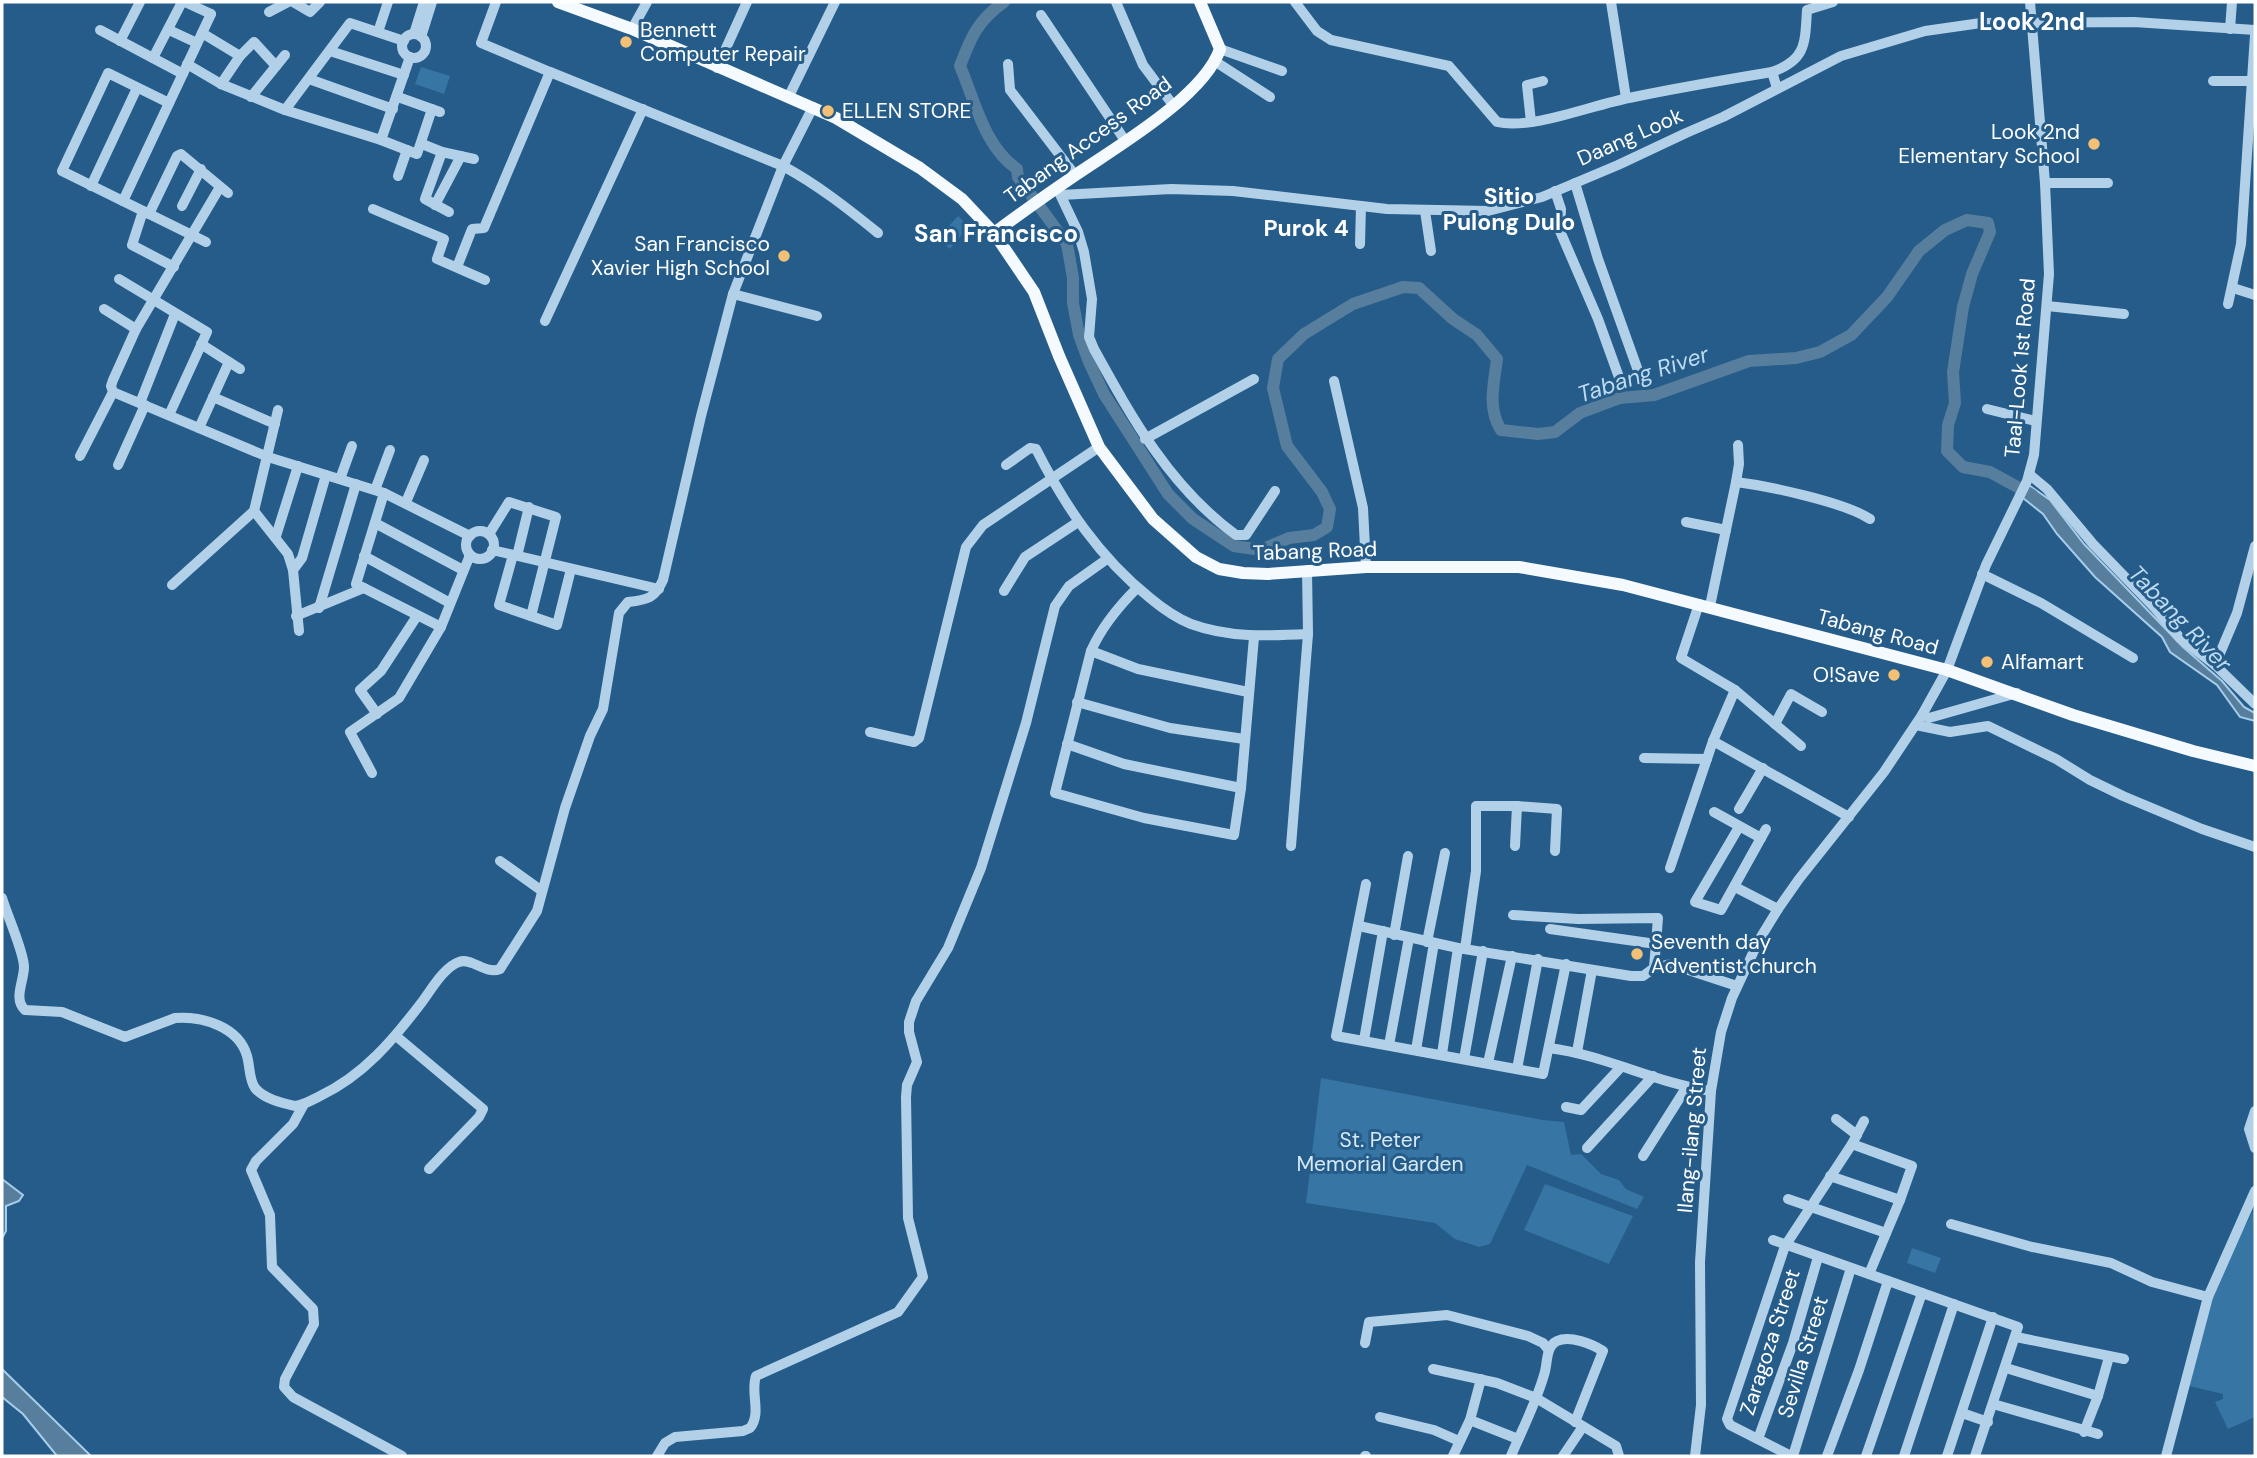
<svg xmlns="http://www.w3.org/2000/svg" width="2257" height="1458" viewBox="0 0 2257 1458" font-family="'DM Sans',sans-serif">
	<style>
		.green { fill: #3675a4 }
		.water { fill: #577e9c; stroke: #a6ceea; stroke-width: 2 }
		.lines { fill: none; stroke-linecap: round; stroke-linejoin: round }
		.river { stroke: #577e9c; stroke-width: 12 }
		.minor { stroke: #b2d1e9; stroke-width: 10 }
		.major { stroke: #f5fafe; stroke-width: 12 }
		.poi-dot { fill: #f3c076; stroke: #255c89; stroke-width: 2.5 }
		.labels { text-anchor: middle; stroke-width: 6; stroke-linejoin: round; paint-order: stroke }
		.poi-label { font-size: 21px; fill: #fff; stroke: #255c89; text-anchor: start }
		.street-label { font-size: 21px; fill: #fff; stroke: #255c89 }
		.park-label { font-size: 21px; fill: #d6e9f7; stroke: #255c89 }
		.neighbourhood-label { font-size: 23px; font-weight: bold; fill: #fff; stroke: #255c89 }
		.water-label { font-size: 23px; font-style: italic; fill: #bddbf1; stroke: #255c89 }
		.quarter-label { font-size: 24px; font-weight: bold; fill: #fff; stroke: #255c89 }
	</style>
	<rect width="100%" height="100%" fill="#255c89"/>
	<g class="green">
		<path d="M 421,67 L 450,76 L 444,94 L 415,84 Z"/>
		<path d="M 958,216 L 969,226 L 950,249 L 938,238 Z"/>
		<path d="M 1321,1078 L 1543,1120 L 1564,1122 L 1571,1155 L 1581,1154 L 1601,1174 L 1619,1180 L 1626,1189 L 1644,1197 L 1637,1209 L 1527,1165 L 1490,1244 L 1479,1247 L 1455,1239 L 1435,1223 L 1306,1203 Z"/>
		<path d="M 1545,1184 L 1633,1216 L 1609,1264 L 1524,1230 Z"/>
		<path d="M 2255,1207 L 2255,1417 L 2228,1429 L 2215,1402 L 2223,1399 L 2223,1394 L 2185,1385 L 2210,1294 Z"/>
		<path d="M 1912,1248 L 1941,1258 L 1935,1273 L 1907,1263 Z"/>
	</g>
	<g class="water">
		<path d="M 2030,486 L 2050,500 L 2084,544 L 2183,647 L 2222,681 L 2244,707 L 2255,713 L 2255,721 L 2240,717 L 2217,685 L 2170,652 L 2162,637 L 2095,577 L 2057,534 L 2043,514 L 2023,498 Z"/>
		<path d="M 2,1179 L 23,1195 L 19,1201 L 6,1206 L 6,1231 L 2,1238 Z"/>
		<path d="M 2,1369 L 91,1456 L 57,1456 L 23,1414 L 2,1397 Z"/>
	</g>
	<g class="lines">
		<path class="river" d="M 1004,2 C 978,20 971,37 960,66 C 975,101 984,146 1017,169 L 1018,177 L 1067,244 L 1073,278 L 1073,303 L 1079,335 L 1089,362 L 1104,394 L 1168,494 L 1193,519 L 1234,546 L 1261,550 L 1289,538 L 1314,535 L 1327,527 L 1330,509 L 1322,492 L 1287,446 L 1273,388 L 1278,359 L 1304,334 L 1353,304 L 1403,287 L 1419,288 L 1453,319 L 1477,335 L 1497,359 C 1494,384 1487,408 1501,430 L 1538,434 L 1555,432 L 1580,413 L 1620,398 L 1654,395 L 1749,361 L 1796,358 L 1820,352 L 1851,335 L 1887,297 L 1919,251 L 1945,230 L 1967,220 L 1988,223 L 1990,232 L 1972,274 L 1963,307 L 1953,372 L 1955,403 L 1948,425 L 1947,451 L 1963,467 L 1990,472 L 2032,495"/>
		<g class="minor">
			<path d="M 185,2 L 211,14"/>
			<path d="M 293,2 L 310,12 L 320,2"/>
			<path d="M 496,2 L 481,43 L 550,72"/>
			<path d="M 1116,2 L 1143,65 L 1173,105"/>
			<path d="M 1295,2 L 1317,31 L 1331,40 L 1449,66 L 1497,122 C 1532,130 1592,105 1629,98 C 1676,88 1724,80 1772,72 L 1777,88"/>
			<path d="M 1611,2 L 1626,98"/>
			<path d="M 269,12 L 288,2"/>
			<path d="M 1041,15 L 1126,142"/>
			<path d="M 632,29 L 647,2"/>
			<path d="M 2230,29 L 2232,2"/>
			<path d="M 100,30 L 183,74"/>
			<path d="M 169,30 L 197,43"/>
			<path d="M 378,32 L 388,2"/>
			<path d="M 202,33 L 240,56"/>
			<path d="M 414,34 L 424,2"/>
			<circle cx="414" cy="46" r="12"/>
			<path d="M 421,37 L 432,2"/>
			<path d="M 120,41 L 140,2"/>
			<path d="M 1220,49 L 1282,71"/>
			<path d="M 330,51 L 404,75"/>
			<path d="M 153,58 L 182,2"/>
			<path d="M 1216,62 L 1270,97"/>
			<path d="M 187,64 L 221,84 L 285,110 L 350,23 L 404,41"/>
			<path d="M 1008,64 L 1010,90 L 1075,175"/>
			<path d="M 717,68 L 747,2"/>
			<path d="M 1772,72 C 1806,60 1805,44 1807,10 L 1833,2"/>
			<path d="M 309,79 L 393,109"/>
			<path d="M 2213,81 L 2254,81"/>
			<path d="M 221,84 L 240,56 L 254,42 L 276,66"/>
			<path d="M 789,96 L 835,2"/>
			<path d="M 251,97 L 285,55"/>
			<path d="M 398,97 L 440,112"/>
			<path d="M 169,103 L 108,73 L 62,171 L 206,242"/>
			<path d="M 285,110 L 381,140 L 417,154 L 432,109"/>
			<path d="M 1531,122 L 1527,85 L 1543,81"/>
			<path d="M 381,140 L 410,57"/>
			<path d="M 422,144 L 442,152 L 474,159"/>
			<path d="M 442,152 L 425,199 L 449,212"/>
			<path d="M 398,176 L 407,150"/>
			<path d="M 1575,183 L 1598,259 L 1641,379"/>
			<path d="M 2045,183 L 2108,183"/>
			<path d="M 91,186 L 137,88"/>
			<path d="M 1058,190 L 1078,232 L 1084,252 L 1092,299 L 1089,337 L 1094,349 C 1132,418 1170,487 1236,535 L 1246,535 L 1275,491"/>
			<path d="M 1555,191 L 1561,209 L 1560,231 L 1598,319 L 1620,380"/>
			<path d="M 1061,195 L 1171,189 L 1233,191 L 1387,209 L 1488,211 L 1542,197 L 1618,165 L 1686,133 L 1723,117 L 1841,56 L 1925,31 L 1981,23 L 2134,22 L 2255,30"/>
			<path d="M 123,201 L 211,14"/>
			<path d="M 435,205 L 461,156"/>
			<path d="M 182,206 L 201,169"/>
			<path d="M 373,209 L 444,239 L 437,259 L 485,280"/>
			<path d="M 143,211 L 132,245 L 174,267"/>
			<path d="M 1425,211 L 1431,251"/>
			<path d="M 149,214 L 177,156 L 181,154 L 228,193"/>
			<path d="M 1360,244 L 1361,206"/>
			<path d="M 457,267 L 472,229 L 484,228 L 550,72 L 783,166 C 818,185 847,208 878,233"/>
			<path d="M 119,279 L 207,332 L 169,415"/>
			<path d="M 2233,288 L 2255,295"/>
			<path d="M 733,294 L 817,316"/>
			<path d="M 2228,304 L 2241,244 L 2255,35"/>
			<path d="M 2047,306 L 2124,314"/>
			<path d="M 104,309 L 136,329"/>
			<path d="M 545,321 L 643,109"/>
			<path d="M 201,344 L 240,369"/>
			<path d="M 1334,381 L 1363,508 L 1366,567"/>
			<path d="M 113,392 L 268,457 L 384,493 L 470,536"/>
			<path d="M 213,397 L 275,424"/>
			<path d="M 140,403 L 175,314"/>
			<path d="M 1987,409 L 2035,421"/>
			<path d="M 199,428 L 229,362"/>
			<path d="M 1145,439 L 1254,379"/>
			<path d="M 80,456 L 113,392 L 111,386 L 113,380 L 136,329 L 220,187"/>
			<path d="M 118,465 L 145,405"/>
			<path d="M 1006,465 L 1030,448 L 1036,449 C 1065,506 1099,557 1150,598 C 1162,608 1176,618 1191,624 C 1229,638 1268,636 1308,634"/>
			<path d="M 2029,474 L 2047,489 L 2093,544 L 2154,607 L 2180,638 L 2215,665 L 2255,704"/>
			<path d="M 340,479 L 352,446"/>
			<path d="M 1736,482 L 1739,464 L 1738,445"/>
			<path d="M 375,490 L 390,450"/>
			<path d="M 384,493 L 356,584 L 441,627"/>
			<path d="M 406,502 L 424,460"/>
			<path d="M 254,511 L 288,554 L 293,570 L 299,631"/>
			<path d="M 1686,522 L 1726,530"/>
			<path d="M 375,523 L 463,570"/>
			<circle cx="480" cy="545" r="14"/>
			<path d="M 489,534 L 509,502 L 556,517 L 531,616"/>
			<path d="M 276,536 L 298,466"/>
			<path d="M 492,550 L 659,589"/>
			<path d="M 513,555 L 499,605 L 557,625 L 571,569"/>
			<path d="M 364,556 L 450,603"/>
			<path d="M 517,556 L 529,507"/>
			<path d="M 293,570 L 302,558 L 326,475"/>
			<path d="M 1982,574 L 2041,603 L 2133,658"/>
			<path d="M 172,585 L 254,511 L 278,410"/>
			<path d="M 1137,588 C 1118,607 1102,626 1091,651 L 1055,793 L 1144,818 L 1234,835 L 1241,788 L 1254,637"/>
			<path d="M 1004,591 L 1025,557 L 1078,522"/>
			<path d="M 1699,604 L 1681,658 L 1735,690 L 1775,724 L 1791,694 L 1822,712"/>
			<path d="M 1710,606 L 1736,482 C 1768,486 1844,502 1870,519"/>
			<path d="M 319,608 L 356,484"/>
			<path d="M 296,616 L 364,588"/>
			<path d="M 1091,651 L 1138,669 L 1248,692"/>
			<path d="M 2215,665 L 2237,613 L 2255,546"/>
			<path d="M 1077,702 L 1170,728 L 1244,739"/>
			<path d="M 377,714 L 360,690 L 381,671 L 417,616"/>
			<path d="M 1922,715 L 1929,718 L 2017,693"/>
			<path d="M 1775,724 L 1801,746"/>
			<path d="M 1916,725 L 1950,732 L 1988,726 L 2056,759 L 2090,780 L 2123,796 L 2202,829 L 2255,847"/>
			<path d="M 870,732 L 914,742 L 919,738 L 966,547 L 983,525 L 1099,447"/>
			<path d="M 1713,741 L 1849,817"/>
			<path d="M 1067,744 L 1124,764 L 1241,788"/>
			<path d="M 1644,758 L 1707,759"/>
			<path d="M 372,773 L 350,732 L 399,698 L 441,627 L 470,555"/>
			<path d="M 1739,809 L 1763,768"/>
			<path d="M 1714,812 L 1761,838"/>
			<path d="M 1739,827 L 1695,902 L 1721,910 L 1766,829"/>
			<path d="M 1291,846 L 1308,634 L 1307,570"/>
			<path d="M 1515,846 L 1517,806 L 1557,809 L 1555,851"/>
			<path d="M 500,861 L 542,891"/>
			<path d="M 1670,868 L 1713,741 L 1735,690"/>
			<path d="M 1366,884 L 1336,1036 L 1543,1074 L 1566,964"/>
			<path d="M 1735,887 L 1778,909"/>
			<path d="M 2,898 C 7,915 24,952 24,967 C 24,981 13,999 25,1010 L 62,1012 L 125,1037 L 175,1018 C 203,1016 239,1027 247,1056 C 250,1066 249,1080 255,1088 C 264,1099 282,1103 295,1106 C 304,1105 312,1100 320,1096 C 364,1075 393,1040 422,1002 C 431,990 444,967 459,962 C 472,957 485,975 500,969 L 537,911 L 565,808 L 590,736 L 603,709 L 619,613 L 628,602 C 648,600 655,598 663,580 L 701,416 L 733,294 L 783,166 L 813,107"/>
			<path d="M 1513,915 L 1578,919 L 1658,918 L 1654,968 L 1670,964 L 1737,986"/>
			<path d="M 1359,926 L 1458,948 L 1631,976 L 1643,976 L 1654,968"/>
			<path d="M 1550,929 L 1656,944"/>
			<path d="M 1394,935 L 1408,856"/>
			<path d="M 1427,942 L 1445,853"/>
			<path d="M 1465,949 L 1476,871 L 1476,806 L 1517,806"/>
			<path d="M 396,1036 L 483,1109 L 479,1117 L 429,1169"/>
			<path d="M 1364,1040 L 1383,931"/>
			<path d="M 1389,1045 L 1409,938"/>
			<path d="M 1549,1048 C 1605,1055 1655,1083 1711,1091"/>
			<path d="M 1416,1050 L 1434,943"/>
			<path d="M 1577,1052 L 1592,970"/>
			<path d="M 1442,1054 L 1458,948"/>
			<path d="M 1464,1059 L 1483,951"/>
			<path d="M 1488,1063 L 1512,956"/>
			<path d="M 1517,1069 L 1538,959"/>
			<path d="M 304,1104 L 293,1124 L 256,1161 L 251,1170 L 270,1215 L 272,1267 L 313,1309 L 314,1324 L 285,1379 L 284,1387 L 293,1397 L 402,1456"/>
			<path d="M 1566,1107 L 1581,1110 L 1621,1067"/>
			<path d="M 2255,1111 L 2249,1129 L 2255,1148"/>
			<path d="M 1836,1119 L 1857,1135"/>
			<path d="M 1852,1144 L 1912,1166 L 1900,1200 L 1869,1274"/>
			<path d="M 1587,1148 L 1653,1076"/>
			<path d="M 1643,1156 L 1686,1088"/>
			<path d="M 1830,1176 L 1900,1200"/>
			<path d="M 1788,1199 L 1886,1233"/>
			<path d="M 1951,1224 L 2032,1247 L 2111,1263 L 2152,1282 L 2208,1297"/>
			<path d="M 1773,1240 L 2018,1327 L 1975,1456"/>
			<path d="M 2016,1337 L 2124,1359"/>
			<path d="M 1365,1343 L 1369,1322 L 1447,1315 L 1528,1336 L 1543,1343 L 1548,1349"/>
			<path d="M 2006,1368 L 2098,1396"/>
			<path d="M 1433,1369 L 1497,1383 L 1536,1398 L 1616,1446 L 1619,1456"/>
			<path d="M 1993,1404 L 2098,1434"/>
			<path d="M 1962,1413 L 1988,1422"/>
			<path d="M 1380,1417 L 1434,1430 L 1459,1441"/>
			<path d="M 1470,1420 L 1518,1439"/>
			<path d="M 2084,1432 L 2098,1396 L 2109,1357"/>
			<path d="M 1758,1439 L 1793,1343 L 1818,1257"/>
			<path d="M 657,1456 L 665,1443 L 675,1437 L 743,1431 L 750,1428 C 762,1413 750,1393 756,1376 L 898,1312 L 923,1277 L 908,1218 L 906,1097 L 907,1085 L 917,1062 L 909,1032 L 909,1022 L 916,1001 L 948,948 L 981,868 L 1026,723 L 1055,606 L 1069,586 L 1107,559"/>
			<path d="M 1365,1456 L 1366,1456"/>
			<path d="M 1453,1456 L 1470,1420 L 1481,1379"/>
			<path d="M 1511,1456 C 1522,1430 1536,1403 1544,1375 C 1548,1364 1545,1347 1557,1341 C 1570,1335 1592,1344 1603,1351 L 1575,1422"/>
			<path d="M 1563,1456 L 1582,1428"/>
			<path d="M 1695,1456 L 1701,1405 L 1700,1262 L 1711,1091 L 1721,1032 L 1732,998 L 1759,940 L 1778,909 L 1799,879 L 1884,772 L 1922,715 L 1947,670 L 1986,565 L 2027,481 L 2034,455 L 2049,274 L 2045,183 L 2030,2"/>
			<path d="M 1791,1456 L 1730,1425 L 1727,1419 L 1785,1246 L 1852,1144 L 1864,1121"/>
			<path d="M 1793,1456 L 1851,1268"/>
			<path d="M 1827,1456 L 1859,1370 L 1888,1281"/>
			<path d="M 1866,1456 L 1922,1293"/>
			<path d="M 1904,1456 L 1954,1304"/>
			<path d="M 1947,1456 L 1993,1317"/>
			<path d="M 2166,1456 L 2208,1297 L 2255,1191"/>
		</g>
		<g class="major">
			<path d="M 558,2 L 632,29 L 836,118 L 920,168 L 962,199 L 994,233 L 1034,292 L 1059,356 L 1099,447 L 1153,519 L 1196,557 L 1219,569 L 1243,573 L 1268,574 L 1366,567 L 1519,567 L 1623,585 L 1947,670 L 2073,715 L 2193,751 L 2255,766"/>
			<path d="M 994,233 C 1021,213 1049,193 1077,174 C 1118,146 1204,96 1220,49 L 1200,2"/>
		</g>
	</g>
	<g class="poi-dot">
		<circle cx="626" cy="42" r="7"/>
		<circle cx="828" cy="111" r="7"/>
		<circle cx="2094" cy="144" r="7"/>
		<circle cx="784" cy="256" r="7"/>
		<circle cx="1987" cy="662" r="7"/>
		<circle cx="1894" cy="675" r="7"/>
		<circle cx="1637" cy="954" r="7"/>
	</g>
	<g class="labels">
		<g class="poi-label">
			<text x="640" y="37">Bennett<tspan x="640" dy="24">Computer Repair</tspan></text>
			<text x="842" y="118">ELLEN STORE</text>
			<text x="2080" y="139" text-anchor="end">Look 2nd<tspan x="2080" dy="24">Elementary School</tspan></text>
			<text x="770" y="251" text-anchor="end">San Francisco<tspan x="770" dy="24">Xavier High School</tspan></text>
			<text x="2001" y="669">Alfamart</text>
			<text x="1880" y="682" text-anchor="end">O!Save</text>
			<text x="1651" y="949">Seventh day<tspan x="1651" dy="24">Adventist church</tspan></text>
		</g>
		<g class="street-label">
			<text transform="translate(1630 137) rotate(-24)" y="7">Daang Look</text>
			<text transform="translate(1088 140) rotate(-36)" y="7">Tabang Access Road</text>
			<text transform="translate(2020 368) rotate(-85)" y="7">Taal-Look 1st Road</text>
			<text transform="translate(1315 551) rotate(-2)" y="7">Tabang Road</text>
			<text transform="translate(1878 632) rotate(15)" y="7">Tabang Road</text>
			<text transform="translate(1692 1130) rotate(-85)" y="7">Ilang-ilang Street</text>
			<text transform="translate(1770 1342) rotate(-72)" y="7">Zaragoza Street</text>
			<text transform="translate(1803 1357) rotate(-73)" y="7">Sevilla Street</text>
		</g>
		<g class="park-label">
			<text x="1380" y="1147">St. Peter<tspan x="1380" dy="24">Memorial Garden</tspan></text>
		</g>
		<g class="neighbourhood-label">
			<text x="1509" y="204">Sitio<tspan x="1509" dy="26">Pulong Dulo</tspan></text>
			<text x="1306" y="236">Purok 4</text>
		</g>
		<g class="water-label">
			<text transform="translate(1643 374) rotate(-18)" y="8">Tabang River</text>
			<text transform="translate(2180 618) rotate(46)" y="8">Tabang River</text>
		</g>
		<g class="quarter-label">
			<text x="2032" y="30">Look 2nd</text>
			<text x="996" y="242">San Francisco</text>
		</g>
	</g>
	<rect width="2257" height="1458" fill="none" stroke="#ffffff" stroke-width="7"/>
</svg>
